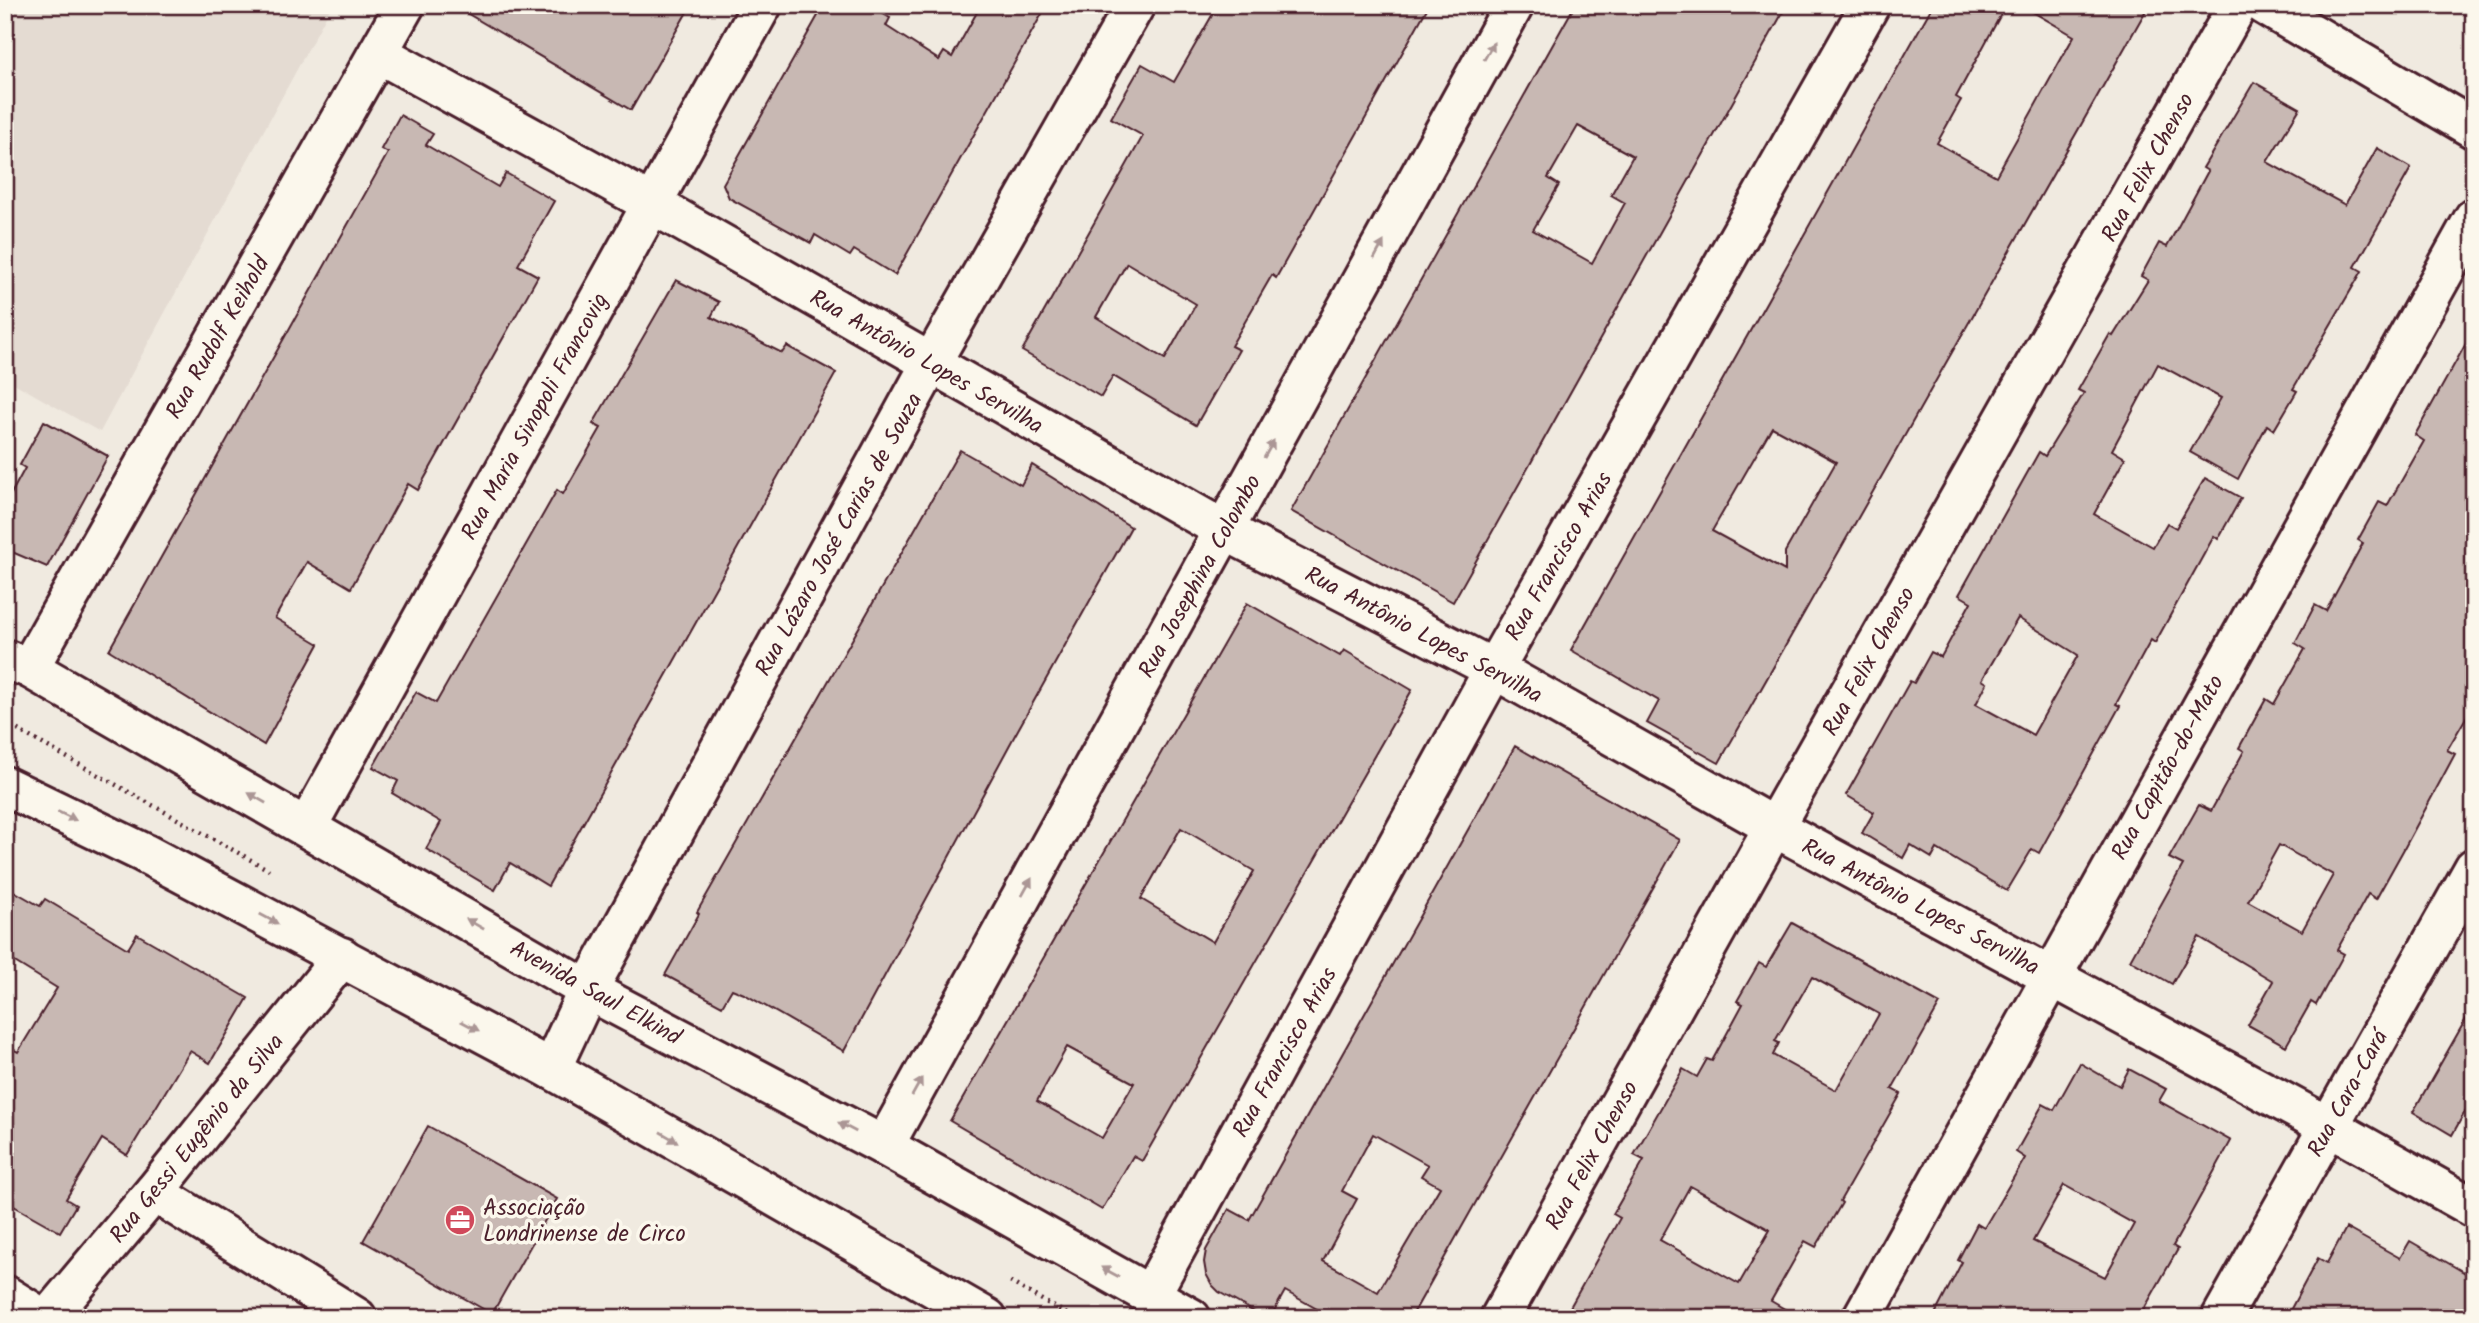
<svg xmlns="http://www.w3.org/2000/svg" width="2479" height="1323" viewBox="0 0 2479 1323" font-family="Kalam,sans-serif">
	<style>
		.built { fill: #e4dbd2 }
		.building { fill: #c8b8b3; stroke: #4a1f2b; stroke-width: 2; fill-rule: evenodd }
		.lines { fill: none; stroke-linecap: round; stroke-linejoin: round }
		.street-casing { stroke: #4a1f2b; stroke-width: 44 }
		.secondary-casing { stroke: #4a1f2b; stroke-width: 44 }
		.path { stroke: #4a1f2b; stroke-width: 4.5; stroke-dasharray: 2 5; stroke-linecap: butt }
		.street { stroke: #fbf7ec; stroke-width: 38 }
		.secondary { stroke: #fbf7ec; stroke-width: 38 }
		.oneway { fill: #ab9695 }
		.labels { text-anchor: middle; stroke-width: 7; stroke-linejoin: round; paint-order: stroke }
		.street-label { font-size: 23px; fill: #4a1f2b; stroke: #fbf7ec }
		.poi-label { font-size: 23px; fill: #4a1f2b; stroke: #fbf7ec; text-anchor: start }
	</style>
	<rect width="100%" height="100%" fill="#f0eae0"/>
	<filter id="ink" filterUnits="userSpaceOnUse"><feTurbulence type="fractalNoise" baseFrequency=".0143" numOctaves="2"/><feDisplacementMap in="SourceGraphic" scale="14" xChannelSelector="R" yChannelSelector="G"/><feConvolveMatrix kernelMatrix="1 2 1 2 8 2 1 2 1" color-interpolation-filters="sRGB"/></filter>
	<g filter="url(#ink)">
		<path class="built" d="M 5,5 L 332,5 L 100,432 L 5,378 Z"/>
		<g class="building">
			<path d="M 453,5 L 691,5 L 631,110 Z"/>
			<path d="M 824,5 L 868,5 L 890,18 L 886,26 L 939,60 L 944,52 L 952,57 L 981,5 L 1047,5 L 895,275 L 854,250 L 850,256 L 815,235 L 811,243 L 729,198 L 723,184 Z"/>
			<path d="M 1218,5 L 1429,5 L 1276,278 L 1272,275 L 1231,346 L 1239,350 L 1196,425 L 1113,376 L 1101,397 L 1022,351 L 1143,136 L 1111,118 L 1142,64 L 1174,82 ZM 1127,263 L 1196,304 L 1165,359 L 1096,317 Z"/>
			<path d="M 1575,5 L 1787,5 L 1453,602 L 1291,511 ZM 1578,126 L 1633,156 L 1611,195 L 1625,203 L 1592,263 L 1533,230 L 1559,185 L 1548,178 Z"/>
			<path d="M 1933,5 L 2006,5 L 1956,97 L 1961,100 L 1937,143 L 1996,176 L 2074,36 L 2021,5 L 2149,5 L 1719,763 L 1647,723 L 1659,701 L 1571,650 ZM 1772,427 L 1836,462 L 1785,552 L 1785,571 L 1712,531 Z"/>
			<path d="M 2254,82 L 2300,108 L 2267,162 L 2345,205 L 2377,148 L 2411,168 L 2355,267 L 2362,271 L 2293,389 L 2297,391 L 2274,430 L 2267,425 L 2238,479 L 2190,452 L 2221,398 L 2158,364 L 2112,450 L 2125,458 L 2094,514 L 2153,547 L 2167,523 L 2176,528 L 2205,478 L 2241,498 L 2218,539 L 2214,536 L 2155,643 L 2151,640 L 2116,704 L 2120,706 L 2039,853 L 2032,849 L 2007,891 L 1937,849 L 1932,858 L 1910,845 L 1903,858 L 1862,833 L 1874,812 L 1846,795 L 1910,681 L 1914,683 L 1931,652 L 1941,657 L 1971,602 L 1959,595 L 2039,452 L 2045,456 L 2084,393 L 2078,390 L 2110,334 L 2113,336 L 2148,280 L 2141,276 L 2159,243 L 2167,247 L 2208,171 L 2203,168 ZM 2018,618 L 2078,655 L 2033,735 L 1976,704 L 1987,683 L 1982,680 Z"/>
			<path d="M 400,115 L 433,134 L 426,145 L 498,187 L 506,173 L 554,201 L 518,265 L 538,276 L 418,490 L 408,484 L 351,588 L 307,562 L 275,618 L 319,644 L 264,745 L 109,650 L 388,153 L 381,149 Z"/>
			<path d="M 676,280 L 719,302 L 711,317 L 782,353 L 787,346 L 836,373 L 548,886 L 510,863 L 495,890 L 426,849 L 441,822 L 392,793 L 398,781 L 373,767 L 416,692 L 436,703 L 557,490 L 563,494 L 601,428 L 593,424 Z"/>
			<path d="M 2474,329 L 2474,704 L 2447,750 L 2455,754 L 2405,847 L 2376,899 L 2368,894 L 2337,950 L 2344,954 L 2316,1005 L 2311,1002 L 2286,1046 L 2248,1025 L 2273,981 L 2199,937 L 2172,984 L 2130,960 L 2183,865 L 2169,858 L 2199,805 L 2211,811 L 2244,751 L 2239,748 L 2266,699 L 2274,704 L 2305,649 L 2295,643 L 2315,605 L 2326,611 L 2363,543 L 2358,540 L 2379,502 L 2387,506 L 2424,441 L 2415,435 ZM 2279,845 L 2333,875 L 2302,931 L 2248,901 Z"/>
			<path d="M 44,421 L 108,456 L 47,567 L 5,549 L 5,505 L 25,468 L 20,465 Z"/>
			<path d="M 960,450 L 1021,485 L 1032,465 L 1131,527 L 1015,735 L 844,1051 L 744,994 L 732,989 L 722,1006 L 665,975 L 699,914 L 697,912 Z"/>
			<path d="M 1247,603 L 1340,656 L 1344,650 L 1412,690 L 1142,1161 L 1133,1156 L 1102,1210 L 950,1121 ZM 1181,828 L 1254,871 L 1213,942 L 1141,899 ZM 1067,1047 L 1134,1083 L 1102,1138 L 1037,1101 Z"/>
			<path d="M 1515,746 L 1680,840 L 1414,1312 L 1424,1318 L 1333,1318 L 1285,1291 L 1270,1318 L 1265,1318 L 1219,1292 L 1212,1285 L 1206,1274 L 1204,1262 L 1206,1250 L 1229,1209 L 1249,1220 ZM 1373,1134 L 1428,1165 L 1421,1176 L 1440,1187 L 1378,1292 L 1323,1261 L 1357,1199 L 1342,1191 Z"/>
			<path d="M 5,886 L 40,906 L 45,899 L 128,949 L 137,934 L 248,998 L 210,1063 L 190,1051 L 127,1155 L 102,1139 L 66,1199 L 76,1205 L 60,1232 L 5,1201 L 5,1045 L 18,1052 L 57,988 L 5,956 Z"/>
			<path d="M 1792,923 L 1940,1004 L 1892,1089 L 1901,1094 L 1840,1201 L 1842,1203 L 1816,1247 L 1805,1241 L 1771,1301 L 1800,1318 L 1564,1318 L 1620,1218 L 1613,1214 L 1644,1160 L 1634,1155 L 1683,1069 L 1697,1077 L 1707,1059 L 1712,1061 L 1743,1004 L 1737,1001 L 1759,963 L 1766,967 ZM 1812,977 L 1879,1014 L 1836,1090 L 1773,1055 L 1779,1043 L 1775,1041 ZM 1690,1186 L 1770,1230 L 1739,1284 L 1660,1240 Z"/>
			<path d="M 2474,1005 L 2474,1096 L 2452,1135 L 2413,1112 Z"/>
			<path d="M 2080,1063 L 2120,1086 L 2129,1069 L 2166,1089 L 2159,1101 L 2231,1141 L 2173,1246 L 2178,1249 L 2139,1318 L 1933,1318 L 1962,1262 L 1958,1260 L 1977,1224 L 1984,1228 L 2025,1158 L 2016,1152 L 2043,1104 L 2054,1110 ZM 2064,1185 L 2134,1224 L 2105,1277 L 2033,1241 Z"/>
			<path d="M 428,1126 L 557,1199 L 492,1314 L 363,1241 Z"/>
			<path d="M 2346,1228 L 2400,1258 L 2410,1241 L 2474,1278 L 2474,1318 L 2286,1318 L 2318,1258 L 2327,1263 Z"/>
		</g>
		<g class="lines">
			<g class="street-casing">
				<g id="street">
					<path d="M 2264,5 L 2474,129"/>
					<path d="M 378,53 L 652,204 L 1224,530 L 1494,669 L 1774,827 L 2328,1126 L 2474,1208"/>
					<path d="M 307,827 L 762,5"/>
					<path d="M 551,1069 L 588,990 L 931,363 L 1135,5"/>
					<path d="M 884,1146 L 1514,5"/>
					<path d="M 154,1192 L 357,1318"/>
					<path d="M 1151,1294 L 1494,669 L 1870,5"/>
					<path d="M 5,1295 L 42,1318"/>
					<path d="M 48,1318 L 154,1192 L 342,957"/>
					<path d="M 1500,1318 L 1774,827 L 2238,5"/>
					<path d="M 1862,1318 L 2474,218"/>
					<path d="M 2221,1318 L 2474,868"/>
				</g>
			</g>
			<g class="secondary-casing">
				<g id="secondary">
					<path d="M 5,659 L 29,668 L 588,990 L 884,1146 L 1191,1318"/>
					<path d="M 29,668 L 405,5"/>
					<path d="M 5,786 L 144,853 L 551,1069 L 987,1318"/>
				</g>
			</g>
			<g class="path">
				<path d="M 5,723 L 269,870"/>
				<path d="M 1010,1282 L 1074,1318"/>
			</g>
			<use href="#street" class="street"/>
			<use href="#secondary" class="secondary"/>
		</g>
		<defs><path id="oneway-solid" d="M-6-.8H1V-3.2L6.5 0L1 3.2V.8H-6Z" transform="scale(1.75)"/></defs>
		<g class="oneway">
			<use href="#oneway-solid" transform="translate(1489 51) rotate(-61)"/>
			<use href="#oneway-solid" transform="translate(1379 250) rotate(-61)"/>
			<use href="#oneway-solid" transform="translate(1269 449) rotate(-61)"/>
			<use href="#oneway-solid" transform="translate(257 798) rotate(-150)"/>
			<use href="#oneway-solid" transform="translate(67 816) rotate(26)"/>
			<use href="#oneway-solid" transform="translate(1027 887) rotate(-61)"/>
			<use href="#oneway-solid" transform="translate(269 919) rotate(28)"/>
			<use href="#oneway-solid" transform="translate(475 924) rotate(-150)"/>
			<use href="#oneway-solid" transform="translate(470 1026) rotate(28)"/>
			<use href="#oneway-solid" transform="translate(917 1087) rotate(-61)"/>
			<use href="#oneway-solid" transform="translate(847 1127) rotate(-152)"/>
			<use href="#oneway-solid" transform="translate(669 1137) rotate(30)"/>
			<use href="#oneway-solid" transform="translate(1110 1272) rotate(-151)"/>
		</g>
	</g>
	<defs>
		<g id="office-disc" transform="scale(1.575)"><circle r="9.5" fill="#d1495b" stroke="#fbf7ec"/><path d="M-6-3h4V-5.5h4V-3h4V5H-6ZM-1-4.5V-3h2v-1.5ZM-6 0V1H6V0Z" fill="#fff"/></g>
	</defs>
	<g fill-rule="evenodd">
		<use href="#office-disc" x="460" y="1220"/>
	</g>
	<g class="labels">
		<g class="street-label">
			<text transform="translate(2147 167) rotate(-61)" y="8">Rua Felix Chenso</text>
			<text transform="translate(217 337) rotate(-60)" y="8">Rua Rudolf Keihold</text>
			<text transform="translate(927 361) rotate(30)" y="8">Rua Antônio Lopes Servilha</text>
			<text transform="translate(534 416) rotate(-61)" y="8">Rua Maria Sinopoli Francovig</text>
			<text transform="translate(838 534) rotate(-61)" y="8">Rua Lázaro José Carias de Souza</text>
			<text transform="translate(1558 556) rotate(-60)" y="8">Rua Francisco Arias</text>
			<text transform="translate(1199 576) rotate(-61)" y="8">Rua Josephina Colombo</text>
			<text transform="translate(1424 634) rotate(28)" y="8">Rua Antônio Lopes Servilha</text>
			<text transform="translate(1868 661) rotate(-61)" y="8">Rua Felix Chenso</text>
			<text transform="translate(2167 767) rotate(-61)" y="8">Rua Capitão-do-Mato</text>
			<text transform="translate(1921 906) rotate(28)" y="8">Rua Antônio Lopes Servilha</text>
			<text transform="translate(596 992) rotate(29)" y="8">Avenida Saul Elkind</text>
			<text transform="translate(1284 1052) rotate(-61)" y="8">Rua Francisco Arias</text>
			<text transform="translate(2347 1093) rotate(-61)" y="8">Rua Cara-Cará</text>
			<text transform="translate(196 1138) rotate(-51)" y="8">Rua Gessi Eugênio da Silva</text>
			<text transform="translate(1591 1155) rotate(-61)" y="8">Rua Felix Chenso</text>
		</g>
		<g class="poi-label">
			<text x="483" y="1215">Associação<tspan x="483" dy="26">Londrinense de Circo</tspan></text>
		</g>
	</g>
	<rect width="2479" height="1323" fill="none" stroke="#fbf7ec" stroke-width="28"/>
	<rect x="14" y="14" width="2451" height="1295" fill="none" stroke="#4a1f2b" stroke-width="2.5" filter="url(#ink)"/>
</svg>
